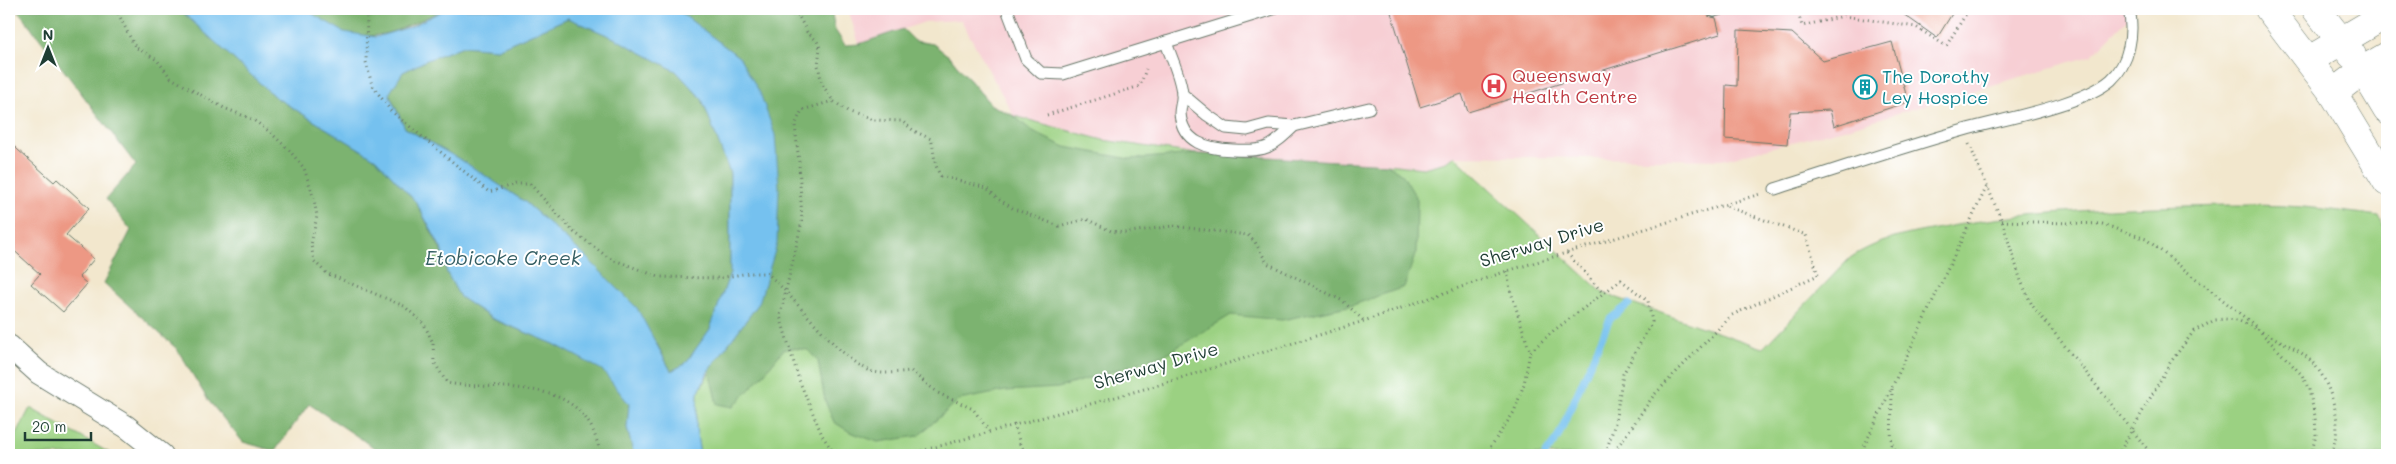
<svg xmlns="http://www.w3.org/2000/svg" width="2396" height="464" viewBox="0 0 2396 464" font-family="Mali,sans-serif">
	<style>
		.built { fill: #f7cfd4 }
		.green { fill: #9bd182; stroke: #5d875b }
		.forest { fill: #7cb370; stroke: #4e7852 }
		.water { fill: #75c1ef; stroke: #4a7f92; fill-rule: evenodd }
		.lines { fill: none; stroke-linecap: round; stroke-linejoin: round }
		.stream { stroke: #75c1ef; stroke-width: 7 }
		.building { fill: #ed9884 }
		.service-casing { stroke: #69786a; stroke-width: 13 }
		.minor-casing { stroke: #69786a; stroke-width: 24 }
		.secondary-casing { stroke: #69786a; stroke-width: 29 }
		.motorway-casing { stroke: #69786a; stroke-width: 29 }
		.path { stroke: #69786a; stroke-width: 3; stroke-dasharray: 1 4; stroke-linecap: butt }
		.service { stroke: #fff; stroke-width: 11 }
		.minor { stroke: #fff; stroke-width: 22 }
		.secondary { stroke: #fff; stroke-width: 28 }
		.motorway { stroke: #fff; stroke-width: 28 }
		.labels { text-anchor: middle; stroke-width: 4; stroke-linejoin: round; paint-order: stroke }
		.health-label { font-size: 18px; fill: #be3a42; stroke: #fff; text-anchor: start }
		.culture-label { font-size: 18px; fill: #0d838f; stroke: #fff; text-anchor: start }
		.street-label { font-size: 18px; fill: #1f3d34; stroke: #fff }
		.water-label { font-size: 19px; font-style: italic; fill: #345e63; stroke: #fff }
	</style>
	<rect width="100%" height="100%" fill="#fff"/>
	<filter id="ink" filterUnits="userSpaceOnUse"><feTurbulence type="fractalNoise" baseFrequency=".02" numOctaves="2"/><feDisplacementMap in="SourceGraphic" scale="10" xChannelSelector="R" yChannelSelector="G"/><feConvolveMatrix kernelMatrix="1 2 1 2 8 2 1 2 1" color-interpolation-filters="sRGB"/></filter>
	<filter id="wash" filterUnits="userSpaceOnUse"><feTurbulence type="fractalNoise" baseFrequency=".0096" numOctaves="4" result="noise"/><feDisplacementMap in="SourceGraphic" scale="20" xChannelSelector="R" yChannelSelector="G"/><feGaussianBlur stdDeviation="1.12" result="paint"/><feColorMatrix in="noise" values="0 0 0 0 0 0 0 0 0 0 0 0 0 0 0 0 0 1.4 0 .05"/><feComposite in="paint" operator="in"/></filter>
	<g filter="url(#wash)">
		<rect width="100%" height="100%" fill="#f2e7cd"/>
		<path class="built" d="M 848,9 L 2137,9 L 2091,56 L 1844,129 L 1722,160 L 1454,156 L 1446,162 L 1423,168 L 1387,164 L 1196,154 L 1103,140 L 1014,116 L 961,20 L 925,22 L 859,44 Z"/>
		<g class="green">
			<path d="M 903,29 L 915,41 L 933,44 L 950,57 L 991,105 L 1014,116 L 1103,140 L 1196,154 L 1387,164 L 1423,168 L 1446,162 L 1454,156 L 1603,293 L 1763,348 L 1850,258 C 1881,237 1916,233 1951,226 C 2010,215 2069,211 2129,208 C 2187,206 2245,203 2303,207 C 2329,209 2354,213 2379,216 L 2387,233 L 2387,455 L 700,455 L 696,428 L 698,393 Z"/>
			<path d="M 30,408 L 113,455 L 9,455 L 9,449 Z"/>
		</g>
		<g class="forest">
			<path d="M 17,9 L 179,9 L 275,97 L 376,159 L 416,202 L 440,248 L 447,273 L 460,297 L 492,319 L 554,344 L 602,369 L 629,404 L 627,428 L 634,455 L 385,455 L 309,404 L 275,451 L 243,442 L 208,400 L 177,349 L 104,283 L 131,230 L 106,199 L 136,165 Z"/>
			<path d="M 304,9 L 446,9 C 413,22 381,45 344,32 C 330,27 317,16 304,9 Z"/>
			<path d="M 676,9 L 744,9 L 754,12 L 766,9 L 831,9 L 835,30 L 845,45 L 859,44 L 903,29 L 915,41 L 933,44 L 950,57 L 991,105 L 1014,116 L 1033,132 L 1065,147 L 1130,159 L 1196,154 L 1233,155 L 1387,164 L 1402,174 L 1417,199 L 1416,252 L 1404,287 L 1353,305 L 1282,320 L 1231,315 L 1164,355 L 1058,388 L 1005,391 L 959,400 L 918,436 L 878,442 L 850,432 L 834,422 L 825,401 L 818,361 L 808,350 L 792,348 L 783,350 L 763,375 L 733,407 L 717,404 L 709,370 L 759,303 L 740,58 Z"/>
			<path d="M 568,18 L 614,38 L 676,71 L 702,99 L 730,173 L 730,273 L 710,329 L 685,364 L 671,371 L 656,342 L 585,256 L 525,202 L 466,163 L 405,128 L 389,93 L 403,72 L 427,60 L 463,46 L 497,49 Z"/>
		</g>
		<path class="water" d="M 179,9 L 304,9 L 344,32 L 376,37 L 410,27 L 446,9 L 676,9 L 740,58 L 760,93 L 775,135 L 779,187 L 777,244 L 759,303 L 709,370 L 698,393 L 696,428 L 700,455 L 634,455 L 627,428 L 629,404 L 602,370 L 554,344 L 493,319 L 460,297 L 447,273 L 441,248 L 416,202 L 376,159 L 275,97 ZM 568,18 L 614,38 L 676,71 L 702,99 L 730,173 L 730,273 L 710,329 L 685,364 L 671,371 L 637,308 L 585,256 L 525,202 L 466,163 L 405,128 L 389,94 L 403,72 L 427,60 L 463,46 L 497,49 Z"/>
		<g class="lines">
			<path class="stream" d="M 1545,455 L 1558,437 L 1610,319 L 1629,304"/>
		</g>
		<g id="blocks">
			<g class="building">
				<path d="M 1390,9 L 1707,9 L 1708,16 L 1716,18 L 1720,34 L 1468,112 L 1462,94 L 1420,107 Z"/>
				<path d="M 1896,9 L 1955,9 L 1937,38 Z"/>
				<path d="M 1738,30 L 1792,33 L 1823,61 L 1892,42 L 1908,102 L 1834,126 L 1830,110 L 1790,112 L 1787,144 L 1725,139 L 1726,85 L 1737,86 Z"/>
				<path d="M 9,142 L 54,182 L 57,179 L 89,208 L 66,235 L 94,259 L 79,277 L 87,284 L 63,312 L 31,284 L 40,274 L 9,246 Z"/>
			</g>
		</g>
	</g>
	<g filter="url(#ink)">
		<use href="#blocks" fill-opacity="0" stroke="#69786a" stroke-width="1"/>
		<g class="lines">
			<g class="service-casing">
				<g id="service">
					<path d="M 1007,9 L 1026,59 L 1041,73 L 1063,74 L 1273,9"/>
					<path d="M 1714,11 L 1721,9"/>
					<path d="M 1166,42 C 1171,58 1181,77 1182,94 C 1183,100 1180,107 1180,113 C 1182,143 1208,149 1233,150 C 1266,152 1271,148 1294,126"/>
					<path d="M 1182,94 L 1207,115 L 1226,128 L 1247,130 L 1269,124 L 1294,126 L 1369,108"/>
					<path d="M 1775,189 C 1838,169 1900,148 1964,130 C 2003,119 2082,105 2111,80 C 2130,63 2134,32 2129,9"/>
				</g>
			</g>
			<g class="minor-casing">
				<path id="minor" d="M 9,346 L 39,373 L 127,427 L 162,455"/>
			</g>
			<g class="secondary-casing">
				<g id="secondary">
					<path d="M 2269,9 L 2333,93 L 2363,70 L 2387,56"/>
					<path d="M 2316,9 L 2352,55"/>
					<path d="M 2309,60 L 2387,14"/>
				</g>
			</g>
			<g class="motorway-casing">
				<g id="motorway">
					<path d="M 2363,70 L 2387,110"/>
					<path d="M 2333,93 L 2387,182"/>
				</g>
			</g>
			<g class="path">
				<path d="M 116,9 L 135,47 L 157,60 L 171,78 L 224,108 L 252,119 L 270,132 L 289,150 L 304,168 L 314,199 L 317,216 L 311,245 L 314,261 L 326,273 L 404,306 L 424,324 L 433,343 L 434,362 L 447,383 C 492,391 561,377 589,423 C 595,432 598,445 601,455"/>
				<path d="M 362,9 L 367,15 L 366,62 L 372,85 L 391,111 L 489,192 L 516,184 L 530,184 L 574,232 L 609,258 L 659,277 L 719,278 L 749,273 L 767,273 C 793,295 841,361 870,371 C 883,375 898,372 911,371 L 938,393 L 973,409 L 989,431"/>
				<path d="M 758,9 L 776,14 L 798,15"/>
				<path d="M 795,9 L 807,32 L 817,41 L 820,48 L 818,65 L 822,84 L 833,101 L 849,112 L 873,120 L 902,121 L 914,131 L 931,139 C 935,152 933,165 941,176 L 987,188 L 998,199 L 1014,209 L 1059,226 L 1086,219 L 1111,231 L 1124,233 L 1172,226 L 1248,235 L 1255,242 L 1267,263 L 1343,301 L 1364,321"/>
				<path d="M 1797,9 L 1802,26 L 1844,16 L 1916,27 L 1946,46 L 1969,9"/>
				<path d="M 833,101 L 802,110 L 795,125 L 799,163 L 802,221 L 780,316 L 799,380 L 822,435 L 835,455"/>
				<path d="M 1047,115 L 1140,86 L 1146,69"/>
				<path d="M 1969,144 L 2002,221 L 2021,281 L 2032,305 L 2152,455"/>
				<path d="M 2002,221 L 2102,224 L 2146,239 L 2253,324 L 2302,375 L 2309,390 L 2315,416 L 2316,435 L 2311,455"/>
				<path d="M 1567,253 L 1603,293"/>
				<path d="M 1507,271 L 1510,289 L 1530,352"/>
				<path d="M 2262,332 C 2301,351 2320,358 2333,402 C 2339,421 2338,437 2330,455"/>
				<path d="M 1014,424 L 1020,444 L 1027,455"/>
				<path d="M 1892,444 L 1898,455"/>
				<path d="M 907,455 L 1155,386 L 1364,321 L 1507,271 L 1760,194"/>
				<path d="M 1485,455 L 1514,412 L 1524,384 L 1530,352 L 1552,332 L 1621,280 L 1648,301 L 1652,322 L 1623,374 L 1615,423 L 1605,455"/>
				<path d="M 1612,455 L 1654,395 L 1732,315 L 1818,275 L 1806,235 L 1723,205"/>
				<path d="M 1860,455 L 1987,186"/>
				<path d="M 1891,455 L 1892,388"/>
				<path d="M 2118,455 L 2170,363 L 2194,331 L 2215,320 L 2225,319 L 2237,320 L 2257,329"/>
			</g>
			<use href="#service" class="service"/>
			<use href="#minor" class="minor"/>
			<use href="#secondary" class="secondary"/>
			<use href="#motorway" class="motorway"/>
		</g>
	</g>
	<defs>
		<g id="hospital-ring" transform="scale(1.25)"><circle r="9.5" fill="#fff" stroke="#e0444e" stroke-width="1.5"/><path d="M-5-5h3v3.5h4V-5h3V5h-3V1.5h-4V5h-3Z" fill="#e0444e"/></g>
		<g id="building-ring" transform="scale(1.25)"><circle r="9.5" fill="#fff" stroke="#0f9aa8" stroke-width="1.5"/><path d="M-4-6H4V6H1V3H-1V6H-4ZM-2.5-4.3h1.7v1.8h-1.7ZM.8-4.3h1.7v1.8H.8ZM-2.5-1h1.7V.8h-1.7ZM.8-1h1.7V.8H.8Z" fill="#0f9aa8"/></g>
	</defs>
	<g fill-rule="evenodd">
		<use href="#hospital-ring" x="1494" y="86"/>
		<use href="#building-ring" x="1865" y="87"/>
	</g>
	<g class="labels">
		<g class="health-label">
			<text x="1512" y="82">Queensway<tspan x="1512" dy="21">Health Centre</tspan></text>
		</g>
		<g class="culture-label">
			<text x="1882" y="83">The Dorothy<tspan x="1882" dy="21">Ley Hospice</tspan></text>
		</g>
		<g class="street-label">
			<text transform="translate(1542 243) rotate(-17)" y="6">Sherway Drive</text>
			<text transform="translate(1156 366) rotate(-16)" y="6">Sherway Drive</text>
		</g>
		<g class="water-label">
			<text x="503" y="265">Etobicoke Creek</text>
		</g>
	</g>
	<rect width="2396" height="464" fill="none" stroke="#fff" stroke-width="30"/>
	<g transform="translate(48 48)" stroke="#ffffff" stroke-width="4" paint-order="stroke">
	<path d="M0-4L9 19L0 12L-9 19Z" fill="#1f3d34"/>
	<text y="-8" font-size="14" font-weight="bold" text-anchor="middle" fill="#1f3d34">N</text>
	</g>
	<path d="M25 432v8h66v-8" fill="none" stroke="#1f3d34" stroke-width="2.5"/>
	<text x="32" y="432" font-size="15" fill="#1f3d34" stroke="#ffffff" stroke-width="4" paint-order="stroke">20 m</text>
</svg>
